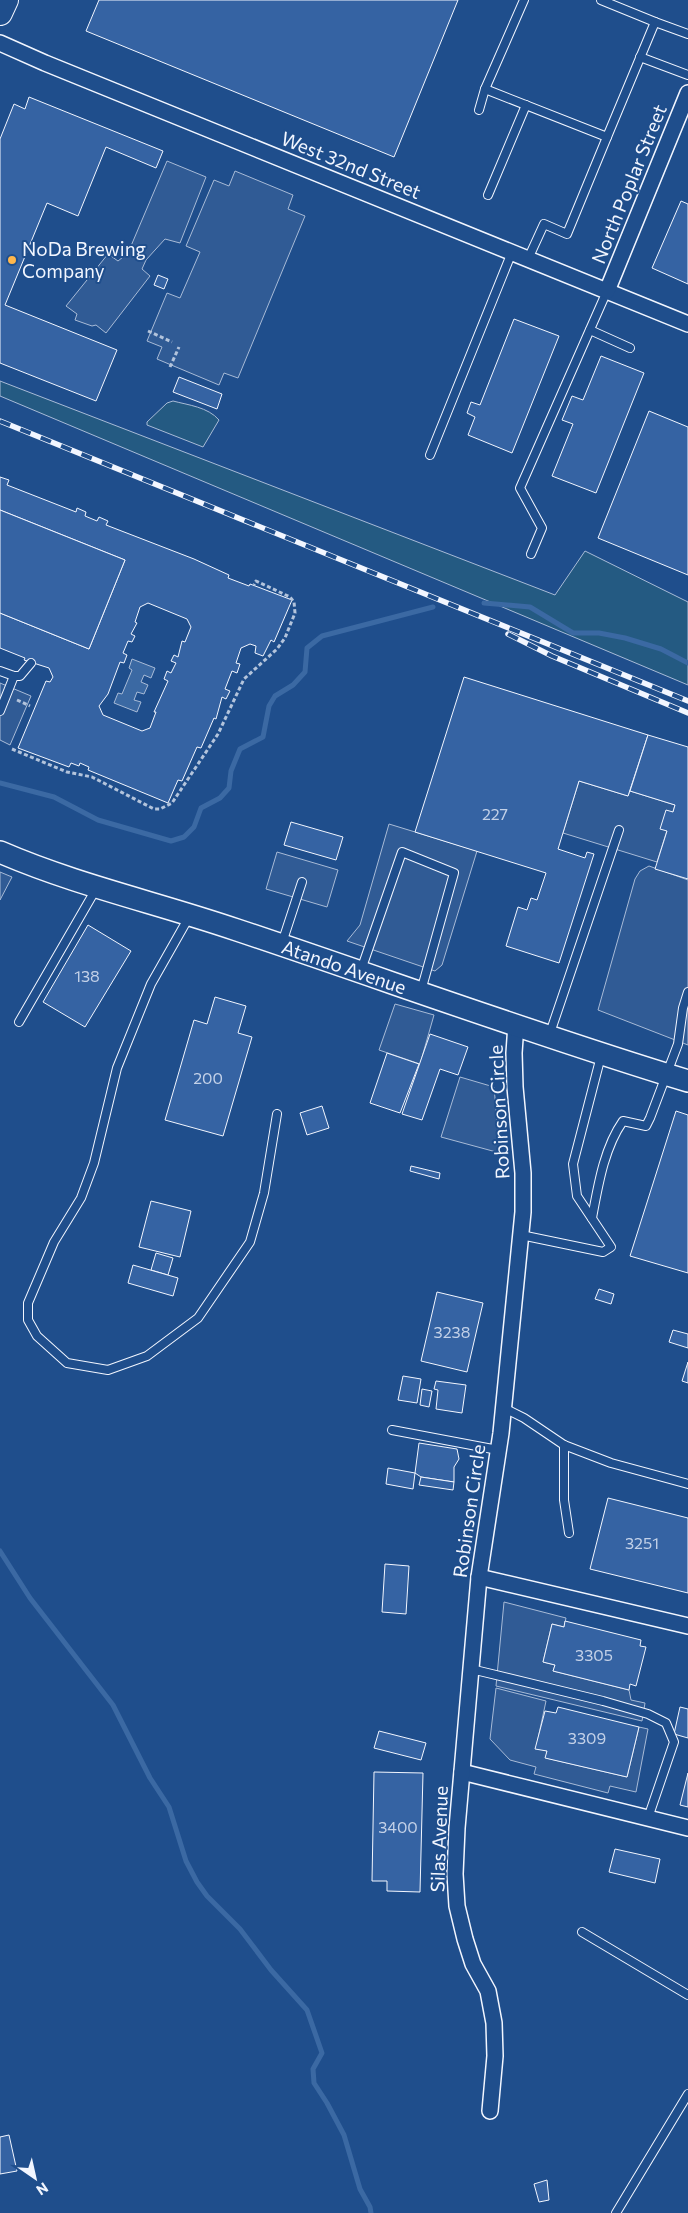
<svg xmlns="http://www.w3.org/2000/svg" width="688" height="2213" viewBox="0 0 688 2213" font-family="Commissioner,sans-serif">
	<style>
		.green { fill: #245a82; stroke: #a8bbd7 }
		.parking { fill: #305b95; stroke: #a8bbd7 }
		.water { fill: #3b69a3; stroke: #a8bbd7 }
		.lines { fill: none; stroke-linecap: round; stroke-linejoin: round }
		.stream { stroke: #3b69a3; stroke-width: 5 }
		.building { fill: #3563a3; stroke: #f2f6ff; fill-rule: evenodd }
		.lane-casing { stroke: #f2f6ff; stroke-width: 10 }
		.street-casing { stroke: #f2f6ff; stroke-width: 18 }
		.secondary-casing { stroke: #f2f6ff; stroke-width: 24 }
		.primary-casing { stroke: #f2f6ff; stroke-width: 26 }
		.path { stroke: #b3c4dc; stroke-width: 3; stroke-dasharray: 4 2.5; stroke-linecap: butt }
		.lane { stroke: #1f4e8c; stroke-width: 8 }
		.street { stroke: #1f4e8c; stroke-width: 15 }
		.secondary { stroke: #1f4e8c; stroke-width: 21 }
		.primary { stroke: #1f4e8c; stroke-width: 24 }
		.rail-casing { stroke: #f2f6ff; stroke-width: 5.5 }
		.rail { stroke: #1f4e8c; stroke-width: 4; stroke-dasharray: 11; stroke-linecap: butt }
		.poi-dot { fill: #ffb74d; stroke: #1f4e8c; stroke-width: 2 }
		.labels { text-anchor: middle; stroke-width: 4; stroke-linejoin: round; paint-order: stroke }
		.number-label { font-size: 16px; fill: #c3d1e8 }
		.street-label { font-size: 19px; fill: #f2f6ff; stroke: #1f4e8c }
		.poi-label { font-size: 19px; fill: #f2f6ff; stroke: #1f4e8c; text-anchor: start }
	</style>
	<rect width="100%" height="100%" fill="#1f4e8c"/>
	<g class="green">
		<path d="M 0,381 L 555,595 L 585,551 L 688,602 L 688,685 L 0,396 Z"/>
		<path d="M 173,401 C 188,405 208,407 219,420 L 203,447 L 147,425 L 147,422 L 167,403 Z"/>
	</g>
	<g class="parking">
		<path d="M 167,161 L 206,177 L 180,243 L 165,239 L 146,260 L 142,269 L 150,276 L 106,333 L 96,325 L 92,326 L 75,320 L 77,314 L 66,306 L 108,254 L 118,261 L 128,253 Z"/>
		<path d="M 235,171 L 293,195 L 288,209 L 305,216 L 238,378 L 224,373 L 219,385 L 157,359 L 162,347 L 147,341 L 167,293 L 180,298 L 200,252 L 186,246 L 214,180 L 229,186 Z"/>
		<path d="M 0,683 L 31,696 L 10,745 L 0,740 Z"/>
		<path d="M 579,781 L 628,796 L 630,791 L 675,805 L 657,862 L 563,833 Z"/>
		<path d="M 389,824 L 477,851 L 442,965 L 435,971 L 347,941 L 360,925 Z"/>
		<path d="M 277,852 L 338,870 L 327,907 L 266,889 Z"/>
		<path d="M 649,866 L 688,880 L 688,1045 L 598,1010 L 635,879 L 640,871 Z"/>
		<path d="M 0,872 L 12,877 L 0,900 Z"/>
		<path d="M 395,1004 L 434,1015 L 420,1064 L 379,1050 Z"/>
		<path d="M 460,1077 L 494,1087 L 500,1153 L 441,1137 Z"/>
		<path d="M 504,1602 L 566,1618 L 564,1627 L 552,1624 L 543,1662 L 555,1665 L 553,1671 L 629,1690 L 631,1700 L 645,1703 L 642,1721 L 496,1686 Z"/>
		<path d="M 496,1688 L 546,1701 L 536,1748 L 547,1751 L 546,1758 L 627,1777 L 639,1727 L 648,1729 L 636,1792 L 610,1786 L 608,1793 L 534,1774 L 536,1767 L 510,1760 L 490,1739 Z"/>
	</g>
	<path class="water" d="M 132,659 L 155,668 L 151,678 L 144,675 L 141,682 L 148,685 L 144,694 L 137,692 L 134,700 L 141,702 L 137,712 L 114,703 L 118,693 L 122,694 L 132,670 L 129,668 Z"/>
	<g class="lines">
		<g class="stream">
			<path d="M 484,603 L 530,607 L 573,633 L 599,633 L 625,638 L 661,649 L 688,663"/>
			<path d="M 0,783 L 54,797 L 98,820 L 171,841 L 184,837 L 194,827 L 201,808 L 220,798 L 229,788 L 231,771 L 240,749 L 263,737 L 269,706 L 275,696 L 293,685 L 305,672 L 307,648 L 322,636 L 433,607"/>
			<path d="M 0,1551 L 30,1598 L 113,1705 L 150,1778 L 169,1807 L 186,1861 L 197,1882 L 207,1896 L 240,1929 L 271,1970 L 307,2010 L 322,2053 L 313,2069 L 314,2083 L 327,2103 L 344,2135 L 360,2189 L 370,2207 L 371,2213"/>
		</g>
	</g>
	<g class="building">
		<path d="M 99,0 L 458,0 L 394,157 L 86,31 Z"/>
		<path d="M 29,97 L 163,151 L 156,168 L 106,147 L 78,216 L 47,203 L 5,305 L 117,350 L 96,401 L 0,363 L 0,139 L 14,104 L 25,109 Z"/>
		<path d="M 681,201 L 688,204 L 688,284 L 652,268 Z"/>
		<path d="M 158,275 L 168,279 L 164,289 L 154,285 Z"/>
		<path d="M 514,319 L 559,336 L 512,453 L 468,435 L 475,417 L 467,413 L 471,402 L 480,405 Z"/>
		<path d="M 601,356 L 644,373 L 596,493 L 552,476 L 573,424 L 562,420 L 572,396 L 583,400 Z"/>
		<path d="M 179,377 L 222,394 L 217,409 L 173,392 Z"/>
		<path d="M 649,411 L 688,427 L 688,575 L 598,538 Z"/>
		<path d="M 0,477 L 9,480 L 7,485 L 76,512 L 77,508 L 86,512 L 85,516 L 97,521 L 99,517 L 108,521 L 106,525 L 194,559 L 229,575 L 228,578 L 249,586 L 250,584 L 292,600 L 274,642 L 271,640 L 263,656 L 255,653 L 256,646 L 250,644 L 241,648 L 236,663 L 240,664 L 237,673 L 232,671 L 225,689 L 230,691 L 226,699 L 222,697 L 216,719 L 214,718 L 201,748 L 197,747 L 182,781 L 178,780 L 168,803 L 88,770 L 89,767 L 80,763 L 79,766 L 71,763 L 69,767 L 18,748 L 46,681 L 50,682 L 53,677 L 49,668 L 24,660 L 25,658 L 0,648 L 0,613 L 89,649 L 125,560 L 0,510 ZM 148,603 L 187,619 L 191,627 L 185,642 L 182,641 L 178,657 L 174,655 L 171,661 L 176,663 L 171,673 L 167,671 L 164,679 L 168,681 L 154,712 L 156,712 L 150,728 L 142,731 L 103,715 L 99,706 L 108,694 L 120,662 L 124,663 L 127,655 L 123,653 L 128,641 L 132,642 L 135,636 L 131,634 L 137,623 L 135,622 L 140,607 Z"/>
		<path d="M 0,510 L 125,560 L 89,649 L 0,613 Z"/>
		<path d="M 464,677 L 648,735 L 628,796 L 579,781 L 558,849 L 585,858 L 587,852 L 594,854 L 559,963 L 506,946 L 518,907 L 527,910 L 531,898 L 537,900 L 546,873 L 415,832 Z"/>
		<path d="M 648,735 L 688,747 L 688,879 L 655,869 L 667,831 L 660,829 L 666,810 L 673,812 L 675,805 L 630,791 Z"/>
		<path d="M 291,822 L 343,837 L 336,860 L 284,845 Z"/>
		<path d="M 88,925 L 131,951 L 85,1027 L 43,1002 Z"/>
		<path d="M 215,997 L 246,1006 L 238,1033 L 252,1037 L 223,1136 L 165,1120 L 194,1020 L 207,1024 Z"/>
		<path d="M 430,1034 L 468,1047 L 458,1075 L 440,1069 L 422,1120 L 402,1114 Z"/>
		<path d="M 387,1053 L 419,1064 L 400,1113 L 370,1103 Z"/>
		<path d="M 322,1106 L 329,1128 L 307,1135 L 300,1113 Z"/>
		<path d="M 676,1111 L 688,1115 L 688,1273 L 630,1256 Z"/>
		<path d="M 411,1166 L 440,1173 L 439,1179 L 410,1171 Z"/>
		<path d="M 151,1201 L 191,1211 L 180,1257 L 139,1247 Z"/>
		<path d="M 156,1253 L 173,1258 L 168,1275 L 151,1270 Z"/>
		<path d="M 133,1265 L 178,1278 L 173,1296 L 128,1283 Z"/>
		<path d="M 599,1289 L 614,1294 L 611,1304 L 595,1299 Z"/>
		<path d="M 437,1292 L 483,1303 L 467,1372 L 421,1361 Z"/>
		<path d="M 673,1330 L 688,1334 L 688,1348 L 669,1342 Z"/>
		<path d="M 688,1362 L 688,1383 L 682,1381 Z"/>
		<path d="M 403,1376 L 421,1379 L 417,1403 L 398,1400 Z"/>
		<path d="M 436,1381 L 466,1385 L 462,1413 L 436,1409 L 438,1390 L 434,1389 Z"/>
		<path d="M 422,1389 L 432,1391 L 429,1407 L 420,1405 Z"/>
		<path d="M 419,1443 L 457,1449 L 459,1459 L 454,1467 L 454,1482 L 421,1477 L 415,1473 Z"/>
		<path d="M 388,1468 L 415,1473 L 413,1489 L 386,1484 Z"/>
		<path d="M 421,1477 L 454,1482 L 453,1490 L 419,1485 Z"/>
		<path d="M 608,1498 L 688,1518 L 688,1593 L 590,1569 Z"/>
		<path d="M 385,1564 L 409,1566 L 406,1614 L 382,1612 Z"/>
		<path d="M 565,1621 L 641,1640 L 640,1646 L 646,1647 L 636,1686 L 630,1684 L 629,1690 L 553,1671 L 555,1665 L 543,1662 L 552,1624 L 564,1627 Z"/>
		<path d="M 558,1707 L 639,1727 L 627,1777 L 545,1758 L 547,1751 L 535,1749 L 545,1711 L 556,1713 Z"/>
		<path d="M 680,1707 L 688,1709 L 688,1738 L 674,1734 Z"/>
		<path d="M 379,1731 L 426,1743 L 421,1760 L 374,1748 Z"/>
		<path d="M 374,1772 L 423,1773 L 420,1892 L 387,1891 L 387,1881 L 372,1881 Z"/>
		<path d="M 688,1773 L 688,1807 L 680,1805 Z"/>
		<path d="M 615,1849 L 660,1859 L 655,1883 L 609,1872 Z"/>
		<path d="M 9,2135 L 17,2171 L 0,2174 L 0,2137 Z"/>
		<path d="M 547,2180 L 549,2200 L 539,2202 L 534,2184 Z"/>
	</g>
	<g class="lines">
		<g class="lane-casing">
			<g id="lane">
				<path d="M 601,0 L 655,22 L 607,137"/>
				<path d="M 655,22 L 688,34"/>
				<path d="M 640,57 L 688,75"/>
				<path d="M 485,89 L 607,137 L 567,234 L 544,224 L 528,259"/>
				<path d="M 479,110 L 485,89 L 524,0"/>
				<path d="M 488,195 L 526,105"/>
				<path d="M 590,330 L 630,348"/>
				<path d="M 430,455 L 512,252"/>
				<path d="M 531,554 L 542,528 L 520,488 L 607,291"/>
				<path d="M 0,671 L 14,676 L 20,676 L 31,663"/>
				<path d="M 0,711 L 14,676"/>
				<path d="M 189,917 L 151,984 L 117,1068 L 94,1163 L 81,1198 L 54,1242 L 28,1303 L 28,1320 L 37,1336 L 67,1363 L 108,1370 L 147,1356 L 198,1318 L 250,1242 L 264,1193 L 277,1114"/>
				<path d="M 282,943 L 302,882"/>
				<path d="M 361,970 L 402,852 L 454,873 L 421,991"/>
				<path d="M 19,1022 L 96,889"/>
				<path d="M 549,1036 L 619,830"/>
				<path d="M 592,1218 C 598,1186 604,1148 623,1121 L 646,1126 L 650,1118 L 678,1044 L 683,1008 L 688,992"/>
				<path d="M 521,1235 L 603,1252 L 611,1247 L 577,1196 L 573,1164 L 601,1056"/>
				<path d="M 504,1408 L 524,1418 L 564,1445 L 611,1463 L 688,1484"/>
				<path d="M 392,1430 L 498,1450"/>
				<path d="M 564,1445 L 564,1500 L 569,1533"/>
				<path d="M 471,1669 L 603,1701 L 648,1714 L 666,1723 L 674,1742 L 648,1818"/>
				<path d="M 582,1932 L 688,1995"/>
				<path d="M 616,2213 L 688,2094"/>
			</g>
		</g>
		<g class="street-casing">
			<g id="street">
				<path d="M 0,43 L 45,63 L 688,324"/>
				<path d="M 607,291 L 688,93"/>
				<path d="M 479,1577 L 688,1626"/>
				<path d="M 462,1772 L 688,1828"/>
				<path d="M 490,2111 L 495,2056 L 494,2023 L 488,1991 L 473,1964 L 465,1939 L 457,1906 L 455,1874 L 457,1828 L 479,1577 L 501,1433 L 523,1212 L 523,1173 L 515,1087 L 514,1053 L 516,1024"/>
			</g>
		</g>
		<g class="secondary-casing">
			<path id="secondary" d="M 0,852 C 76,885 158,903 237,930 C 387,980 536,1035 688,1081"/>
		</g>
		<g class="primary-casing">
			<path id="primary" d="M 0,13 L 6,0"/>
		</g>
		<g class="path">
			<path d="M 148,331 L 172,342"/>
			<path d="M 170,367 L 179,347"/>
			<path d="M 17,700 L 30,706"/>
			<path d="M 12,749 L 67,772 L 92,777 L 154,809 L 160,809 L 172,803 L 218,734 L 244,679 L 277,649 L 285,638 L 295,613 L 294,602 L 290,597 L 256,581 L 254,585"/>
		</g>
		<use href="#lane" class="lane"/>
		<use href="#street" class="street"/>
		<use href="#secondary" class="secondary"/>
		<use href="#primary" class="primary"/>
		<g class="rail-casing">
			<g id="rail">
				<path d="M 0,421 L 688,701"/>
				<path d="M 508,634 L 552,656 L 688,713"/>
			</g>
		</g>
		<use href="#rail" class="rail"/>
	</g>
	<circle class="poi-dot" cx="12" cy="260" r="5"/>
	<g class="labels">
		<g class="number-label">
			<text x="495" y="820">227</text>
			<text x="87" y="982">138</text>
			<text x="208" y="1084">200</text>
			<text x="452" y="1338">3238</text>
			<text x="642" y="1549">3251</text>
			<text x="594" y="1661">3305</text>
			<text x="587" y="1744">3309</text>
			<text x="398" y="1833">3400</text>
		</g>
		<g class="street-label">
			<text transform="translate(351 165) rotate(22)" y="7">West 32nd Street</text>
			<text transform="translate(629 184) rotate(-68)" y="7">North Poplar Street</text>
			<text transform="translate(344 967) rotate(19)" y="7">Atando Avenue</text>
			<text transform="translate(499 1112) rotate(-93)" y="7">Robinson Circle</text>
			<text transform="translate(469 1511) rotate(-82)" y="7">Robinson Circle</text>
			<text transform="translate(439 1839) rotate(-88)" y="7">Silas Avenue</text>
		</g>
		<g class="poi-label">
			<text x="22" y="256">NoDa Brewing<tspan x="22" dy="22">Company</tspan></text>
		</g>
	</g>
	<g transform="translate(35 2178) rotate(146)" stroke="#1f4e8c" stroke-width="4" paint-order="stroke">
	<path d="M0-4L9 19L0 12L-9 19Z" fill="#f2f6ff"/>
	<text y="-8" font-size="14" font-weight="bold" text-anchor="middle" fill="#f2f6ff">N</text>
	</g>
</svg>
